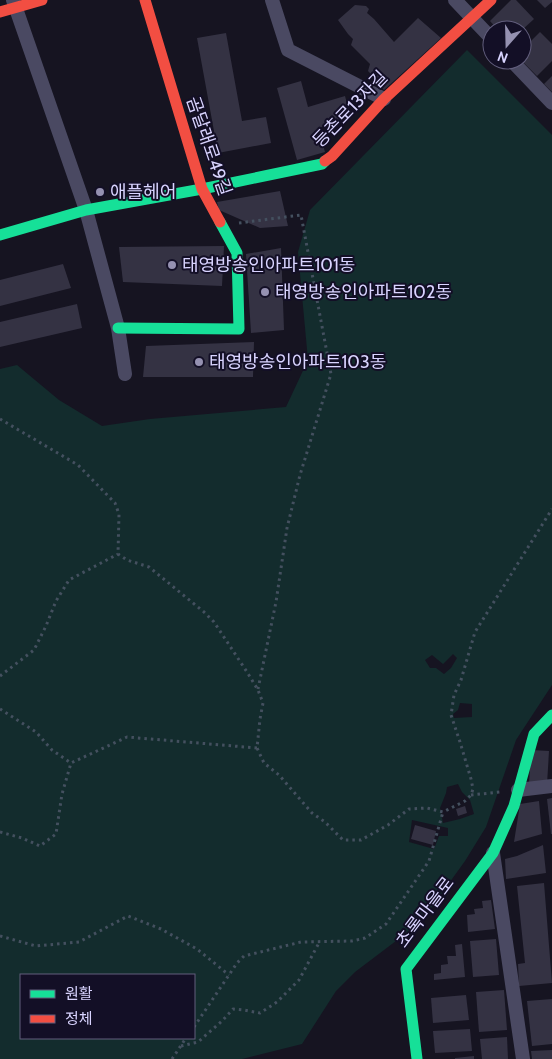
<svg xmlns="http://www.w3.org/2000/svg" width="552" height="1059" viewBox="0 0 552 1059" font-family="Cabin,'Noto Sans KR',sans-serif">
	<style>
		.green { fill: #132c2d; fill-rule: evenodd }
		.building { fill: #343243 }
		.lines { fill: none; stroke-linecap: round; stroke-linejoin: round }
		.path { stroke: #44505f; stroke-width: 3; stroke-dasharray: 2.5 4; stroke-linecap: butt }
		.street { stroke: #4a4962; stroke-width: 14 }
		.fast { stroke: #16e098; stroke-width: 11 }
		.jam { stroke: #f24e42; stroke-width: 11 }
		.poi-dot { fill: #9591b1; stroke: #130f26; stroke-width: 2 }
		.labels { text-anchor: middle; stroke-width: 4; stroke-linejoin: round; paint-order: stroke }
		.street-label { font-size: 18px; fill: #d9d4ff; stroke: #130f26 }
		.poi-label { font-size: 18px; fill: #d9d4ff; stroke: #130f26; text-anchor: start }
	</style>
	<rect width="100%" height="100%" fill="#161421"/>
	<path class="green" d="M 467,50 L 552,135 L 552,685 L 516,740 L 486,827 L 465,861 L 421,922 L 355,972 L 336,991 L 302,1044 L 242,1059 L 0,1059 L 0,369 L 17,365 L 59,400 L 102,426 L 150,419 L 286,407 L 308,360 L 298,252 L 310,210 ZM 453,654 L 457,658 L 451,668 L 444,674 L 436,668 L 430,668 L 425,660 L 432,655 L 443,664 ZM 460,703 L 472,704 L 472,717 L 454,718 L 453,714 L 458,710 ZM 458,784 L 462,792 L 470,800 L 474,814 L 460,819 L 443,823 L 440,808 L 446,793 L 447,787 ZM 412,820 L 448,828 L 448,836 L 439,836 L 434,849 L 409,842 ZM 21,975 L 194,975 L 194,1038 L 21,1038 Z"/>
	<g class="building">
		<path d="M 511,0 L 516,0 L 534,19 L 522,30 L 498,30 L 490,21 Z"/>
		<path d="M 537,0 L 552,0 L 552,2 L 545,8 Z"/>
		<path d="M 355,5 L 366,6 L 369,9 L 367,13 L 374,19 L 394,42 L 418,18 L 441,38 L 384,90 L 374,82 L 374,77 L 368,71 L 370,64 L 351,45 L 353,39 L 348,34 L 338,20 Z"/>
		<path d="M 540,32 L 552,44 L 552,61 L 537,76 L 522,61 L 522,50 Z"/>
		<path d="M 226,33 L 242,121 L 266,117 L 271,143 L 218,153 L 197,38 Z"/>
		<path d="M 552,76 L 552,92 L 544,84 Z"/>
		<path d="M 301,81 L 308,107 L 345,96 L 351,119 L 318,128 L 325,152 L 297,160 L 277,88 Z"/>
		<path d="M 280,191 L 288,226 L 260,228 L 219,210 L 217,202 Z"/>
		<path d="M 224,246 L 222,286 L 123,282 L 119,247 Z"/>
		<path d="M 281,248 L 284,330 L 251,333 L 246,254 Z"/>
		<path d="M 63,264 L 71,288 L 0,306 L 0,280 Z"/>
		<path d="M 77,304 L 82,328 L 0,347 L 0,322 Z"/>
		<path d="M 254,342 L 253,377 L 143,377 L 146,346 Z"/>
		<path d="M 531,750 L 549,751 L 547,785 L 529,784 Z"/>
		<path d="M 552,798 L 552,834 L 551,834 L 547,799 Z"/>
		<path d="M 539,801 L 542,834 L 514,842 L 520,804 Z"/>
		<path d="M 465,806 L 467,813 L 458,816 L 456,809 Z"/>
		<path d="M 415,825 L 436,831 L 433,845 L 411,839 Z"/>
		<path d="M 543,845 L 546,873 L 506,879 L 505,859 L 517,856 Z"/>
		<path d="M 544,883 L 552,983 L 519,986 L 518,964 L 525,963 L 517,886 Z"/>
		<path d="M 491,900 L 495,929 L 468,932 L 467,915 L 475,914 L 474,909 L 483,908 L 482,901 Z"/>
		<path d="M 496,939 L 499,975 L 473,977 L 470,941 Z"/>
		<path d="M 462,944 L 465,977 L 434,980 L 434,974 L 441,973 L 441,965 L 448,964 L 447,956 L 456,956 L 455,945 Z"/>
		<path d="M 504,990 L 507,1030 L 479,1032 L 476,992 Z"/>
		<path d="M 466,995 L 469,1020 L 433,1023 L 431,998 Z"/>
		<path d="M 552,999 L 552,1044 L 532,1046 L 527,1001 Z"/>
		<path d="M 470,1029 L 472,1051 L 435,1053 L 433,1031 Z"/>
		<path d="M 507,1037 L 508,1059 L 482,1059 L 480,1039 Z"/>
		<path d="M 552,1050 L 552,1059 L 532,1059 L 531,1051 Z"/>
		<path d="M 474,1056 L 474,1059 L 455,1059 L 455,1058 Z"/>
	</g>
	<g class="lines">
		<g class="path">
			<path d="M 239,223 L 301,215 L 331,374 L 300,475 L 287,528 L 276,602 L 258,689"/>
			<path d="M 0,419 L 78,465 L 115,503 L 119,514 L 118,554 L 127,560 L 149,567 L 204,612 L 214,622 L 247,672 L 258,690 L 263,703 L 260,719 L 257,748 L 264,763 L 279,775 L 312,813 L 325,822 L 343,840 L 361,840 L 388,825 L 409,809 L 427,808 L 443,812 L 465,801 L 471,795 L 473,789 L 471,779 L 460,742 L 451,715 L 454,695 L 461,680 L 475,632 L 552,509"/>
			<path d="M 0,676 L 34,650 L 46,626 L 56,601 L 69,580 L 118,554"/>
			<path d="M 0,709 L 36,732 L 52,750 L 71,763 L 127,737 L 257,748"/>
			<path d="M 471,795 L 500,792"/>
			<path d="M 0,832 L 22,838 L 40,846 L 56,834 L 62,794 L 71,763"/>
			<path d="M 0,936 L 36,946 L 79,942 L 128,916 L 161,929 L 197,949 L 229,975"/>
			<path d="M 194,1027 L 237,963 L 244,956 L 301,942 L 352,941 L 365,938 L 386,924 L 429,861 L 443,812"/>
			<path d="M 181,1046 L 198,1042 L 222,1021 L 233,1009 L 244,1010 L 260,1013 L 277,1002 L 299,980 L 320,941"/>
			<path d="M 172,1059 L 186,1038"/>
		</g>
		<g class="street">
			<path d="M 13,0 L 86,210 L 118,328 L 125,374"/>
			<path d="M 272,0 L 288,50 L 384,99"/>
			<path d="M 455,0 L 492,39"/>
			<path d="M 511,60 L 552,103"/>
			<path d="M 518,790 L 552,786"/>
			<path d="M 493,853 L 523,1059"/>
		</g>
		<g class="fast">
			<path d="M 0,235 L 86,210 L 202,189 L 322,164 L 325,161"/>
			<path d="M 118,328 L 239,329 L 237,253 L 220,222"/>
			<path d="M 417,1059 L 406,969 L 493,853 L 514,806 L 534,734 L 552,715"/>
		</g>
		<g class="jam">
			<path d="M 145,0 L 202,189 L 220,222"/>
			<path d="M 0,12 L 42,0"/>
			<path d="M 325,161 L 332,156 L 384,99 L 491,0"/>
		</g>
	</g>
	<g class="poi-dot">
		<circle cx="100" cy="192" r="5"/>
		<circle cx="172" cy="265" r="5"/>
		<circle cx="265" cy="292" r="5"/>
		<circle cx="199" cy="362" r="5"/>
	</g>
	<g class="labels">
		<g class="street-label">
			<text transform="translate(350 109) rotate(-46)" y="6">등촌로13자길</text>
			<text transform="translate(209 146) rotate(71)" y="6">곰달래로49길</text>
			<text transform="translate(425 912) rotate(-53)" y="6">초록마을로</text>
		</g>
		<g class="poi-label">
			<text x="110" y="198">애플헤어</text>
			<text x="182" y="271">태영방송인아파트101동</text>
			<text x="275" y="298">태영방송인아파트102동</text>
			<text x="209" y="368">태영방송인아파트103동</text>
		</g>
	</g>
	<rect x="20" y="974" width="175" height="65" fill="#130f26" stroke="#625e7d"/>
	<rect x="30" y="990" width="25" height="8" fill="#16e098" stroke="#625e7d"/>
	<text x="65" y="999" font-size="15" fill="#d9d4ff">원활</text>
	<rect x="30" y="1015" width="25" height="8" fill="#f24e42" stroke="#625e7d"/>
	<text x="65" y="1024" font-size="15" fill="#d9d4ff">정체</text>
	<g transform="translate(507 45) rotate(200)"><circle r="24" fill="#130f26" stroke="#625e7d"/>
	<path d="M0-4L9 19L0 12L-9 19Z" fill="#9591b1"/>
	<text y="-8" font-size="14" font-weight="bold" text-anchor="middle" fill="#d9d4ff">N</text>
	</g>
</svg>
